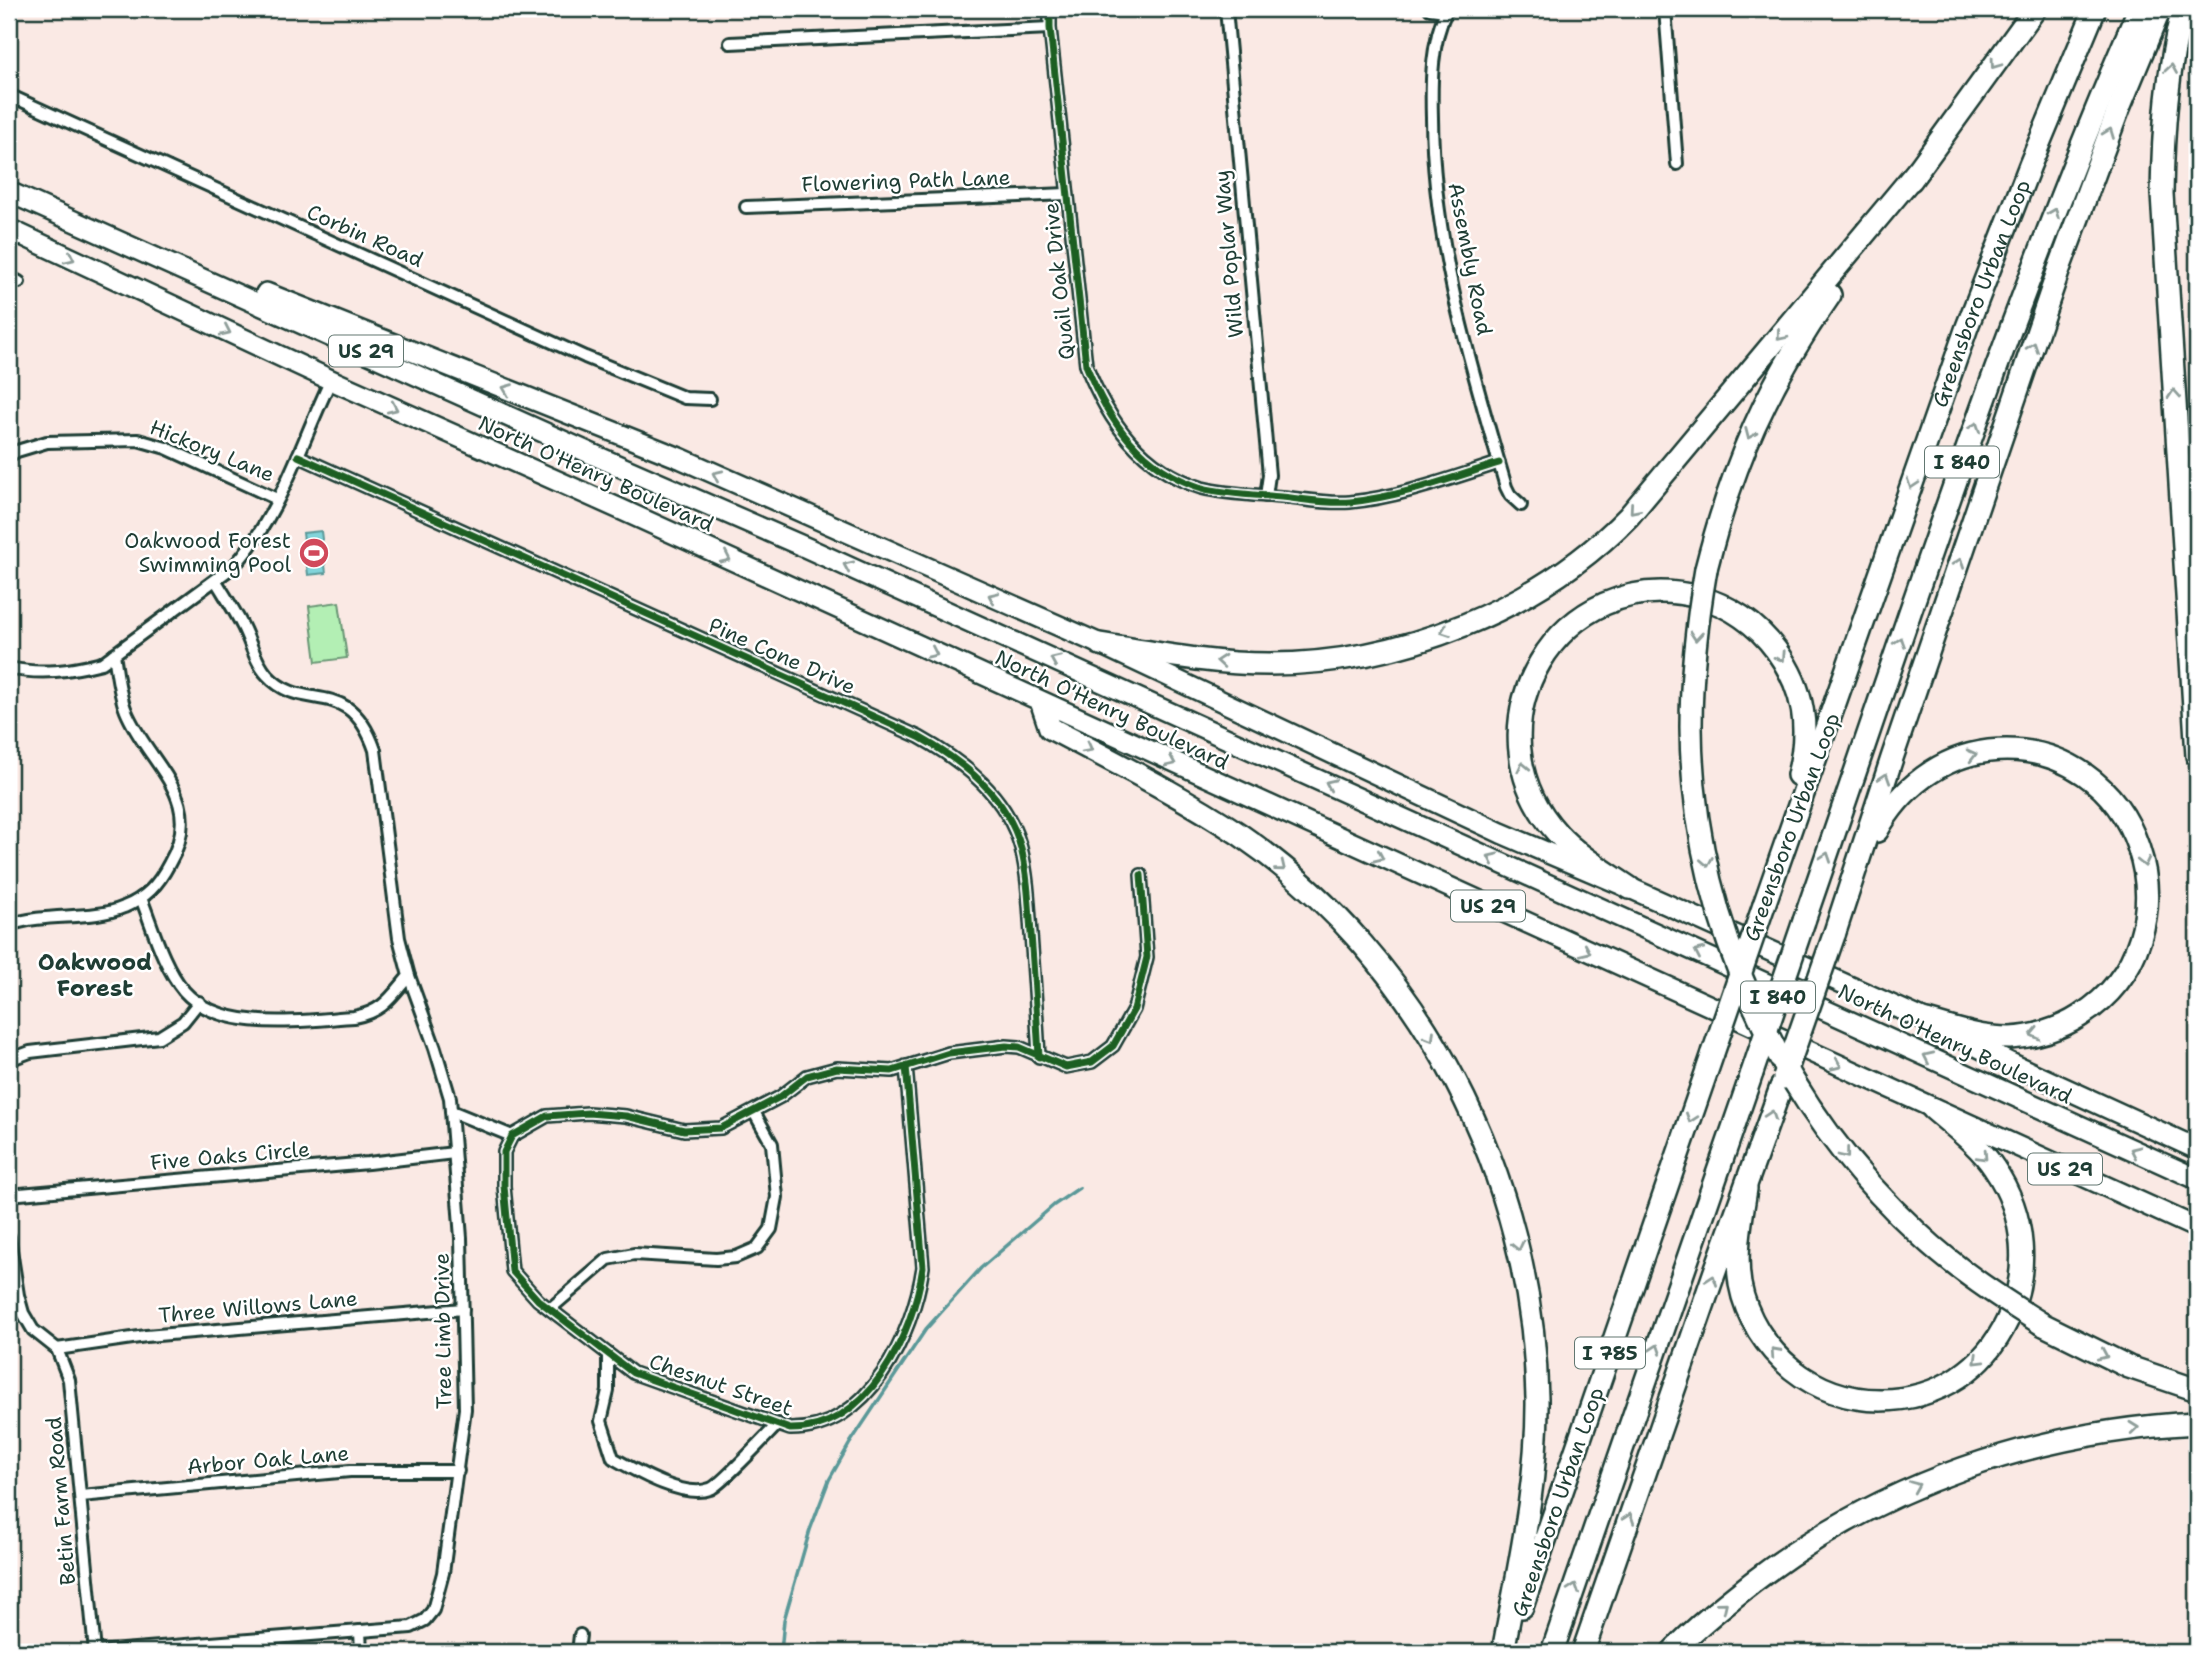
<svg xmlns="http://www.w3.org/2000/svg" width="2206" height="1661" viewBox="0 0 2206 1661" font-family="'Shantell Sans',sans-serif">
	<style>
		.green { fill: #b3efb4; stroke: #699674; stroke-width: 2 }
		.water { fill: #82d4da; stroke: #5a9898; stroke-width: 2 }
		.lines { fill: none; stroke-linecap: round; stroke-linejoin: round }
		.stream { stroke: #5a9898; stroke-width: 3.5 }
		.minor-casing { stroke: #1f3d34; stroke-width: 16 }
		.trunk-casing { stroke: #1f3d34; stroke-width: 24 }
		.motorway-casing { stroke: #1f3d34; stroke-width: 26 }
		.minor { stroke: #fff; stroke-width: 10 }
		.trunk { stroke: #fff; stroke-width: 19 }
		.motorway { stroke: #fff; stroke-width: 21 }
		.motorway-bridge-casing { stroke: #1f3d34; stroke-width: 26; stroke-linecap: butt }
		.motorway-bridge { stroke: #fff; stroke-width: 21 }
		.cycleway-casing { stroke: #fff; stroke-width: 11 }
		.cycleway { stroke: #1b5e20; stroke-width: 7 }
		.oneway { stroke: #8f9e9a }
		.labels { text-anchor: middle; stroke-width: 5; stroke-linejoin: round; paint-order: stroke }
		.shield { fill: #fff; stroke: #627771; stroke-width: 2 }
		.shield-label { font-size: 19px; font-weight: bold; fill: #1f3d34 }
		.street-label { font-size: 21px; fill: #1f3d34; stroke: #fff }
		.poi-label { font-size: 21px; fill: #1f3d34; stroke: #fff; text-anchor: end }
		.neighbourhood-label { font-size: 23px; font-weight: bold; fill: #1f3d34; stroke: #fff }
	</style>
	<rect width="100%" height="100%" fill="#fae9e4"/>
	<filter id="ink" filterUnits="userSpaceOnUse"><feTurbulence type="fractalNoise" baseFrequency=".0143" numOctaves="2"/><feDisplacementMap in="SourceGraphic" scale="14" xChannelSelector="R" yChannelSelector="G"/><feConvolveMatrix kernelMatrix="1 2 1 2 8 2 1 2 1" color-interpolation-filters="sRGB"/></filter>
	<g filter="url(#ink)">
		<path class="green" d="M 339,602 L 347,658 L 316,662 L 309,606 Z"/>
		<path class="water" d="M 321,531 L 326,573 L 308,575 L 303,533 Z"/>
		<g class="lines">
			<path class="stream" d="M 781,1652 L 784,1620 L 810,1530 L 829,1480 L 850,1443 L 926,1329 L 981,1268 L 1054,1205 L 1079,1188"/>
			<g class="minor-casing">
				<g id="minor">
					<path d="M 1050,9 L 1050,28 L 1086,365 C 1108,421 1141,469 1202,488 C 1225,494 1257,495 1281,497 C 1303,499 1328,504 1350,502 C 1401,497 1451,478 1499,463"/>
					<path d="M 1226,9 L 1269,475 L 1266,496"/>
					<path d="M 1430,9 L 1446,11"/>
					<path d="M 1447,9 C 1431,42 1431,82 1432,118 C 1433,245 1471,366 1506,487 L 1510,495 L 1521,505"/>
					<path d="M 1665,9 L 1677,164"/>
					<path d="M 730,43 L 1050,28"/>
					<path d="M 9,95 L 585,357 L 685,398 L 710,399"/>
					<path d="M 746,207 L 1067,194"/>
					<path d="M 9,277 L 19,282"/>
					<path d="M 9,456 L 17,451 L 47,442 L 138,440 L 166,448 L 277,499"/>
					<path d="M 298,456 L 919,737 C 964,762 1007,796 1021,848 C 1028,876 1029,905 1031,934 C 1034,975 1037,1016 1039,1057"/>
					<path d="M 9,668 C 41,675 70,671 102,663 L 234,566 C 281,514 301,442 331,380"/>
					<path d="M 141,898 C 153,928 163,966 184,991 C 222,1034 304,1020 354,1017 C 383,1012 391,997 409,976 L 399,938 L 375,750 C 348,673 304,716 267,675 C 255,662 251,643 243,627 C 235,611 225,596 216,581"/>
					<path d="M 9,925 C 46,912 92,921 124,907 C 146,898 158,885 169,864 C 208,798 148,765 126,711 C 119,694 117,672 114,654"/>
					<path d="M 9,1065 L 14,1058 L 30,1052 L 159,1037 L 183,1022 L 199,1002"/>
					<path d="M 906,1066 L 923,1267 C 913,1334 869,1430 790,1429 L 633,1373 L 538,1300 L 512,1271 L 504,1186 L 504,1152 L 512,1136 L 547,1116 L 588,1113 L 626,1116 L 684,1130 L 721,1128 L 780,1097 L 807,1076 L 837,1068 L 892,1071 L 949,1053 L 1006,1046 L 1019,1047 L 1066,1067 L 1092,1062 L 1113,1046 L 1134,1009 L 1147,957 L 1141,875"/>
					<path d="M 451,1111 L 512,1136"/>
					<path d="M 9,1195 L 368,1163 L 454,1153"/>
					<path d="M 9,1237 L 18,1295 L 23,1313 L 33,1330 L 57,1349 L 69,1380 L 95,1652"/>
					<path d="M 550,1309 L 608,1259 L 634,1254 L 716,1259 L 736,1257 L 757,1248 L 771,1229 L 777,1197 L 772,1144 L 754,1112"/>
					<path d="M 57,1349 L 146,1336 L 463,1309"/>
					<path d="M 608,1354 L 608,1391 L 601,1421 L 613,1458 C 636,1471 684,1499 710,1489 C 720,1486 767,1435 778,1424"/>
					<path d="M 81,1496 L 350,1471 L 458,1471"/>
					<path d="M 360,1631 L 361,1652"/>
					<path d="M 97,1652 L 411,1627 L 425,1620 L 433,1610 L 443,1573 L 465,1409 L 461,1238 L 450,1098 L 435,1048 L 409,976"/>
					<path d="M 578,1652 L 580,1635"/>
				</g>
			</g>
			<g class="trunk-casing">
				<g id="trunk">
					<path d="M 9,192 L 603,459 L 807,548 L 2197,1179"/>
					<path d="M 9,229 L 331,380 L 620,509 L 2197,1228"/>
					<path d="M 266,293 L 682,459 L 1100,644 L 1501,833 L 1630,888 L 1927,1021 L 2010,1063 L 2197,1149"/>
				</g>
			</g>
			<g class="motorway-casing">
				<g id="motorway">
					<path d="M 2183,9 C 2167,69 2163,132 2162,194 L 2197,756"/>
					<path d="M 1911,180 L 2035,9"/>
					<path d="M 1706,569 C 1733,463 1767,385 1830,295"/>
					<path d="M 1100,644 C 1156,653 1212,664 1269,664 C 1399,664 1538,610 1629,516 L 1918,170"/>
					<path d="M 1042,704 L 1050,728 C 1114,762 1179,794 1239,834 C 1422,959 1533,1178 1537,1398 C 1538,1484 1518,1569 1503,1652"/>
					<path d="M 1877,831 C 1901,788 1940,757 1989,751 C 2140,735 2206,936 2080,1016 C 2060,1029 2034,1037 2010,1038 C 1981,1038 1954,1029 1927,1021"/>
					<path d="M 1630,888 C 1605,871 1578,856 1558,834 C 1461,728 1560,561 1699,597 C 1729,605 1757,624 1776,650 C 1805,690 1810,729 1798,775"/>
					<path id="s1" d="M 1764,905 L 1967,327 L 2030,165 L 2095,9"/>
					<path d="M 1804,921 C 1910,615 2009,306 2139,9"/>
					<path d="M 1834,935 L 1892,758 L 2059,269 L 2119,108 L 2160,9"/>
					<path d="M 1746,1189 C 1741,1221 1735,1252 1740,1284 C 1746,1317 1766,1348 1792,1369 C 1817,1389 1848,1400 1880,1400 C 2002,1400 2060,1264 1994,1168 C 1979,1145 1954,1127 1933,1109"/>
					<path d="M 2042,1324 L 2129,1367 L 2197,1390"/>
					<path d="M 1522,1607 L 1713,1053"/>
					<path d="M 1552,1652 L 1752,1073"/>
					<path d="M 1583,1652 L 1714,1274 L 1781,1087"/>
					<path d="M 1672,1652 C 1697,1626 1725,1604 1753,1582 C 1882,1484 2035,1431 2197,1423"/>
				</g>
			</g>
			<use href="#minor" class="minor"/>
			<use href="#trunk" class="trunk"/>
			<use href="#motorway" class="motorway"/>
			<g class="motorway-bridge-casing">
				<g id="motorway-bridge">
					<path d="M 1706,569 C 1697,621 1691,673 1691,727 C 1692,918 1779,1105 1919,1234 C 1956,1269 1999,1297 2042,1324"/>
					<path d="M 1713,1053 L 1764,905"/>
					<path d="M 1752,1073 L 1804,921"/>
					<path d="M 1784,1078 L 1834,935"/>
				</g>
			</g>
			<use href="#motorway-bridge" class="motorway-bridge"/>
			<g class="cycleway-casing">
				<g id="cycleway">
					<path d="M 1050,9 L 1050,28 L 1086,365 C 1108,421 1141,469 1202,488 C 1225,494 1257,495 1281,497 C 1303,499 1328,504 1350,502 C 1401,497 1451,478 1499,463"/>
					<path d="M 298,456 L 919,737 C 964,762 1007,796 1021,848 C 1028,876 1029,905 1031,934 C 1034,975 1037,1016 1039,1057"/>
					<path d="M 906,1066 L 923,1267 C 913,1334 869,1430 790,1429 L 633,1373 L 538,1300 L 512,1271 L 504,1186 L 504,1152 L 512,1136 L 547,1116 L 588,1113 L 626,1116 L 684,1130 L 721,1128 L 780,1097 L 807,1076 L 837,1068 L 892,1071 L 949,1053 L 1006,1046 L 1019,1047 L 1066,1067 L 1092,1062 L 1113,1046 L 1134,1009 L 1147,957 L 1141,875"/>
				</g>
			</g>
			<use href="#cycleway" class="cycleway"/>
		</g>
		<defs><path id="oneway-chevron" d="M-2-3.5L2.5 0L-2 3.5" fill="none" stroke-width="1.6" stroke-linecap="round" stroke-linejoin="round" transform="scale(1.75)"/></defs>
		<g class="oneway">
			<use href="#oneway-chevron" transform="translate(1995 64) rotate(126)"/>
			<use href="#oneway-chevron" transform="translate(2171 69) rotate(-81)"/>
			<use href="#oneway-chevron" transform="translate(2109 133) rotate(-69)"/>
			<use href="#oneway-chevron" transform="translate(2054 213) rotate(-68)"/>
			<use href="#oneway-chevron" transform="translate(70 258) rotate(25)"/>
			<use href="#oneway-chevron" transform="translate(226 331) rotate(25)"/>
			<use href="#oneway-chevron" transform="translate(1781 336) rotate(130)"/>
			<use href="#oneway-chevron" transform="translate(2033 347) rotate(-71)"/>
			<use href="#oneway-chevron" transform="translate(507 389) rotate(-158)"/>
			<use href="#oneway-chevron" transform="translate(2174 394) rotate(-94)"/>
			<use href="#oneway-chevron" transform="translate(393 408) rotate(24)"/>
			<use href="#oneway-chevron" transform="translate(1975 427) rotate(-71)"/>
			<use href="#oneway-chevron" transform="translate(1750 434) rotate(113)"/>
			<use href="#oneway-chevron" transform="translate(717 475) rotate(-155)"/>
			<use href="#oneway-chevron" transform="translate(1912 484) rotate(109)"/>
			<use href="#oneway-chevron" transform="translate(1634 509) rotate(131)"/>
			<use href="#oneway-chevron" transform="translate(726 558) rotate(25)"/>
			<use href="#oneway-chevron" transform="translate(1959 563) rotate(-71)"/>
			<use href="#oneway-chevron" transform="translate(848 566) rotate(-156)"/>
			<use href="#oneway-chevron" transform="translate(993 597) rotate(-156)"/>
			<use href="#oneway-chevron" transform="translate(1445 631) rotate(160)"/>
			<use href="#oneway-chevron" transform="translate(1696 636) rotate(95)"/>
			<use href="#oneway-chevron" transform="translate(1900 642) rotate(-71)"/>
			<use href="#oneway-chevron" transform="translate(933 653) rotate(25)"/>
			<use href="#oneway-chevron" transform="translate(1781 657) rotate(57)"/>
			<use href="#oneway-chevron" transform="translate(1055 660) rotate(-156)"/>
			<use href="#oneway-chevron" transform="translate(1221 661) rotate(-175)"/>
			<use href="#oneway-chevron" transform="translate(1088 748) rotate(28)"/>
			<use href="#oneway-chevron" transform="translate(1972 755) rotate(-14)"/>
			<use href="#oneway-chevron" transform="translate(1171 762) rotate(24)"/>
			<use href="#oneway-chevron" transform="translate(1523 767) rotate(-102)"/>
			<use href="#oneway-chevron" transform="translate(1885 778) rotate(-72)"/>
			<use href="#oneway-chevron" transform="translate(1330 784) rotate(-156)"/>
			<use href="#oneway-chevron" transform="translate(1379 857) rotate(24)"/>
			<use href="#oneway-chevron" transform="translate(1826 857) rotate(-71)"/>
			<use href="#oneway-chevron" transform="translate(1492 858) rotate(-155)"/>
			<use href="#oneway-chevron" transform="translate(1707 862) rotate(79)"/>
			<use href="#oneway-chevron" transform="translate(2144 862) rotate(77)"/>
			<use href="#oneway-chevron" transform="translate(1281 867) rotate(39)"/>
			<use href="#oneway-chevron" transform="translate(1586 951) rotate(24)"/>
			<use href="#oneway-chevron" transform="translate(1699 952) rotate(-155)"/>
			<use href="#oneway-chevron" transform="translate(2035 1034) rotate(168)"/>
			<use href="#oneway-chevron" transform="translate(1430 1037) rotate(59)"/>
			<use href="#oneway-chevron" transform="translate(1928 1057) rotate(-155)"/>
			<use href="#oneway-chevron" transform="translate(1837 1065) rotate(24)"/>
			<use href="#oneway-chevron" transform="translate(1771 1115) rotate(-71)"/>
			<use href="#oneway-chevron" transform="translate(1691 1118) rotate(109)"/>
			<use href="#oneway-chevron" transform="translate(2135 1151) rotate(-155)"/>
			<use href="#oneway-chevron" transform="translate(1845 1154) rotate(52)"/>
			<use href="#oneway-chevron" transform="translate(1983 1156) rotate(47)"/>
			<use href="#oneway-chevron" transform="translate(1518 1246) rotate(77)"/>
			<use href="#oneway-chevron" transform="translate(1712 1280) rotate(-71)"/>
			<use href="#oneway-chevron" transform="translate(1656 1349) rotate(-71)"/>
			<use href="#oneway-chevron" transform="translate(1775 1352) rotate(-132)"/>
			<use href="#oneway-chevron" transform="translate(2103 1355) rotate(24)"/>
			<use href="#oneway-chevron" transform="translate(1978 1360) rotate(136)"/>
			<use href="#oneway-chevron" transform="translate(2134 1428) rotate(-6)"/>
			<use href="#oneway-chevron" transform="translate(1915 1486) rotate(-23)"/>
			<use href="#oneway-chevron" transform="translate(1629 1518) rotate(-71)"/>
			<use href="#oneway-chevron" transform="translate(1574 1588) rotate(-71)"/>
			<use href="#oneway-chevron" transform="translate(1723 1606) rotate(-39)"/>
		</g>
	</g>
	<defs>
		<g id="stadium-disc" transform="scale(1.575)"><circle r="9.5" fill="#d1495b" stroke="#fff"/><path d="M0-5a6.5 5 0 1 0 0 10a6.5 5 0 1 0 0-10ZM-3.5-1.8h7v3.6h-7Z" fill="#fff"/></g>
	</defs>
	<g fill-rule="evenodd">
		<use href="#stadium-disc" x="314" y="553"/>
	</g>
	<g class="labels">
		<g class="shield">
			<rect x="329" y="335.5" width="74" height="31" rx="5"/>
			<rect x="1925" y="446.5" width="74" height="31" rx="5"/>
			<rect x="1451" y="890.5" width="74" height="31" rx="5"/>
			<rect x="1741" y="981.5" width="74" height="31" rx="5"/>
			<rect x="2028" y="1153.5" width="74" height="31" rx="5"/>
			<rect x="1575" y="1337.5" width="70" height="31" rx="5"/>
		</g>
		<g class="shield-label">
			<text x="366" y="358">US 29</text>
			<text x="1962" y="469">I 840</text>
			<text x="1488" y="913">US 29</text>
			<text x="1778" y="1004">I 840</text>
			<text x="2065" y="1176">US 29</text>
			<text x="1610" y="1360">I 785</text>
		</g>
		<g class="street-label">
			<text transform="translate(906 181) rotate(-2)" y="7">Flowering Path Lane</text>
			<text transform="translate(365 236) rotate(24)" y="7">Corbin Road</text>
			<text transform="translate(1229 254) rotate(-95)" y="7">Wild Poplar Way</text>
			<text transform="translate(1470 259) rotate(79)" y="7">Assembly Road</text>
			<text transform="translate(1059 281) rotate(-96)" y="7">Quail Oak Drive</text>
			<text dy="7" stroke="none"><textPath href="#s1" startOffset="649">Greensboro Urban Loop</textPath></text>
			<text transform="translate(212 451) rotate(22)" y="7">Hickory Lane</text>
			<text transform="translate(596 474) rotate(24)" y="7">North O'Henry Boulevard</text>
			<text transform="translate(782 656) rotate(24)" y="7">Pine Cone Drive</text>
			<text transform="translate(1112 710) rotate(25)" y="7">North O'Henry Boulevard</text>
			<text transform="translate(1792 827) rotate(-70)" y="7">Greensboro Urban Loop</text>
			<text transform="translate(1955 1044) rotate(25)" y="7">North O'Henry Boulevard</text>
			<text transform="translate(230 1156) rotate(-5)" y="7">Five Oaks Circle</text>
			<text transform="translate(258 1307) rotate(-5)" y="7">Three Willows Lane</text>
			<text transform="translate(443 1331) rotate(-91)" y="7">Tree Limb Drive</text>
			<text transform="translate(721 1385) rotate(19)" y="7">Chesnut Street</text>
			<text transform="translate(268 1460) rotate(-5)" y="7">Arbor Oak Lane</text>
			<text transform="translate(61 1501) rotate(-95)" y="7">Betin Farm Road</text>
			<text transform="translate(1558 1502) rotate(-71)" y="7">Greensboro Urban Loop</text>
		</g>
		<g class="poi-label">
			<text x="291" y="548">Oakwood Forest<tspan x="291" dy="24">Swimming Pool</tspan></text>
		</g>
		<g class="neighbourhood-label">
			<text x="95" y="970">Oakwood<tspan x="95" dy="26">Forest</tspan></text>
		</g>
	</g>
	<rect width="2206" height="1661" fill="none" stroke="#fff" stroke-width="35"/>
	<rect x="18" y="18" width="2171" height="1626" fill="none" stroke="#1f3d34" stroke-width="2.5" filter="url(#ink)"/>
</svg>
